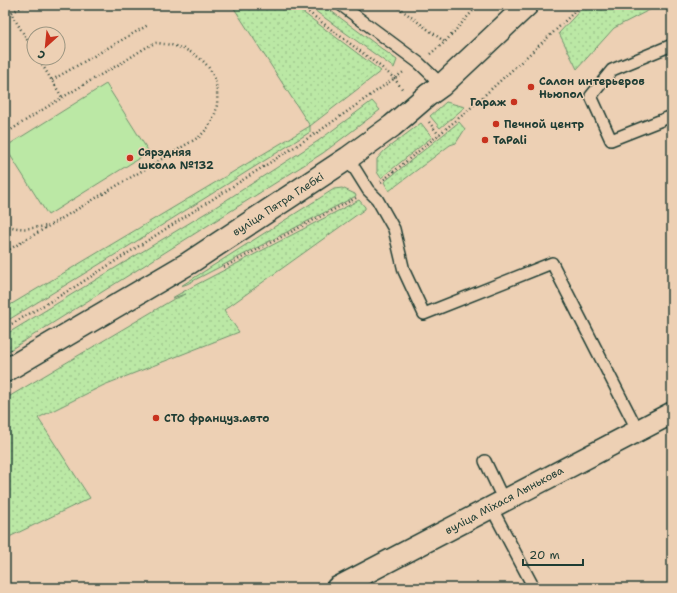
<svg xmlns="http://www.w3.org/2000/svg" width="677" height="593" viewBox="0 0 677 593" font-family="'Shantell Sans',sans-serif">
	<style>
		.grass { fill: url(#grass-dots); stroke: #6d926c }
		.garden { fill: #bbe8a5; stroke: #6d926c }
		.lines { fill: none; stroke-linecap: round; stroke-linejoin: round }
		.lane-casing { stroke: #1f3d34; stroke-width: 14 }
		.street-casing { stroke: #1f3d34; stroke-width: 24 }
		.secondary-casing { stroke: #1f3d34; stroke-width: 25 }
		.path { stroke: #1f3d34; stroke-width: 2.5; stroke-dasharray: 1 3; stroke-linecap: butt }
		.lane { stroke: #edd0b4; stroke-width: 11 }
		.street { stroke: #edd0b4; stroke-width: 21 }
		.secondary { stroke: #edd0b4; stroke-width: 22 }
		.poi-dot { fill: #c8321e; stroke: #edd0b4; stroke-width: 1.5 }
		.labels { text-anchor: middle; stroke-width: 3; stroke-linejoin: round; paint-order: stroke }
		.poi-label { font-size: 11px; font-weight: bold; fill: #1f3d34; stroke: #edd0b4; text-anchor: start }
		.street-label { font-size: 11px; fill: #1f3d34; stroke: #edd0b4 }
	</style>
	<defs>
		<pattern id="grass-dots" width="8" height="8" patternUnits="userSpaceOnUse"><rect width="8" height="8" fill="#bbe8a5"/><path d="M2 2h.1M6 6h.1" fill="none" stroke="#a0c88f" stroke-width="1.8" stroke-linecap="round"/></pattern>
	</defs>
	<rect width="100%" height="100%" fill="#edd0b4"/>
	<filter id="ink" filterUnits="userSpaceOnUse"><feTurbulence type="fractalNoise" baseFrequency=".025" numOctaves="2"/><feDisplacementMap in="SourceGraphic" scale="8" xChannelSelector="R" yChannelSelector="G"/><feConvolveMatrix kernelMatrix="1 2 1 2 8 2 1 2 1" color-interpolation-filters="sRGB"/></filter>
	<g filter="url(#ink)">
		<g class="grass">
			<path d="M 232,5 L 293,5 L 381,71 L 310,126 L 310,132 L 113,256 L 5,322 L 5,308 L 310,126 Z"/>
			<path d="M 307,5 L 323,5 L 397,60 L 394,68 Z"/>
			<path d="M 585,5 L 659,5 L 614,28 L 577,69 L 559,33 Z"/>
			<path d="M 372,101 L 380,110 L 323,153 L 5,353 L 5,335 L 214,208 L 318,141 Z"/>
			<path d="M 446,102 L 465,107 L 440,128 L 430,116 Z"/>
			<path d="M 459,122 L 465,129 L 456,143 L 450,145 L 389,191 L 384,182 Z"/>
			<path d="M 421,123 L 432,137 L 381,178 L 377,172 L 377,159 L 385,150 Z"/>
			<path d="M 342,188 L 355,194 L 356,196 L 187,284 L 181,286 L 334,189 Z"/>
			<path d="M 359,200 L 365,207 L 365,209 L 224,310 L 239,332 L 104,385 L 38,418 L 90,498 L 5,539 L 5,399 L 172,300 L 186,294 L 172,298 L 188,289 Z"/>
		</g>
		<path class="garden" d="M 106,84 L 149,152 L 48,215 L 5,147 Z"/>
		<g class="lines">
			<g class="lane-casing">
				<g id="lane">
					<path d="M 341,5 L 419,63 L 442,85"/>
					<path d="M 672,45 L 612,70 L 591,96 L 611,140 L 672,116"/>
					<path d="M 348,158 L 368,190 L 377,199 L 394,229 L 404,271 L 424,314 L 552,263 L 638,431"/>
					<path d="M 485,461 L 504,501"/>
					<path d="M 491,507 L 534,588"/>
				</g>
			</g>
			<g class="street-casing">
				<path id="street" d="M 337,588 L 672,413"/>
			</g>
			<g class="secondary-casing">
				<path id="secondary" d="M 5,371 L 189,263 L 348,158 L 392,126 L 428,95 L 442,85 L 527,5"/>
			</g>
			<g class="path">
				<path d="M 6,5 L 34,51"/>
				<path d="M 299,5 L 381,67 L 394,78 L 403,90"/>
				<path d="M 395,5 L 445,42"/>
				<path d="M 5,16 L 26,5"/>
				<path d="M 430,54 L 445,42 L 478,5"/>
				<path d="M 38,58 L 62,97"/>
				<path d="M 52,80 L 148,25"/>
				<path d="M 429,122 L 439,135"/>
				<path d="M 5,134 C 44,108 84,84 125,61 C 131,57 150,44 156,43 C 159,43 163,44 165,44 C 188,47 212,61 216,85 C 220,107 215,122 199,137 L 5,252"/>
				<path d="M 381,182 L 465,113 L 557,29 L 581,5"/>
				<path d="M 5,224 C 18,231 33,228 47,226"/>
				<path d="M 224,267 L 356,198"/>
				<path d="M 5,328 L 73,288 L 318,132 L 405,71"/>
			</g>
			<use href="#lane" class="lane"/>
			<use href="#street" class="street"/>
			<use href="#secondary" class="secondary"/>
		</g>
	</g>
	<g class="poi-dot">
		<circle cx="531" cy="87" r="4"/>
		<circle cx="514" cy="102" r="4"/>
		<circle cx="496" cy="124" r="4"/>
		<circle cx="485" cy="140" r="4"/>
		<circle cx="130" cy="158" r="4"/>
		<circle cx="156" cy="418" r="4"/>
	</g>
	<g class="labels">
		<g class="poi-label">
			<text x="539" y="85">Салон интерьеров<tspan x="539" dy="13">Ньюпол</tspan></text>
			<text x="506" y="106" text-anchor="end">Гараж</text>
			<text x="504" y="128">Печной центр</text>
			<text x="493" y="144">TaPali</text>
			<text x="138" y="156">Сярэдняя<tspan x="138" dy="13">школа №132</tspan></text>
			<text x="164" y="422">СТО француз.авто</text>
		</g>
		<g class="street-label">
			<text transform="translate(278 204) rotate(-33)" y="4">вуліца Пятра Глебкі</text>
			<text transform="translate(504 500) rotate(-28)" y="4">вуліца Міхася Лынькова</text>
		</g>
	</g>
	<rect width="677" height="593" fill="none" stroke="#edd0b4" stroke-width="20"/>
	<rect x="10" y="10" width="657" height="573" fill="none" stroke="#1f3d34" stroke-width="1.5" filter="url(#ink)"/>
	<g transform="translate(46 46) rotate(207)"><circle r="19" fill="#edd0b4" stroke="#9b9581"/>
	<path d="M0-3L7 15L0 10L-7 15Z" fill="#c8321e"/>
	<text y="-6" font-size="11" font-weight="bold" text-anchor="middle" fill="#1f3d34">С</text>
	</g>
	<path d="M523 559v6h60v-6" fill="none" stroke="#1f3d34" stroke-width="2"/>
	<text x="529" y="559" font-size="12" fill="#1f3d34" stroke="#edd0b4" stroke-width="3" paint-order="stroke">20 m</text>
</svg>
